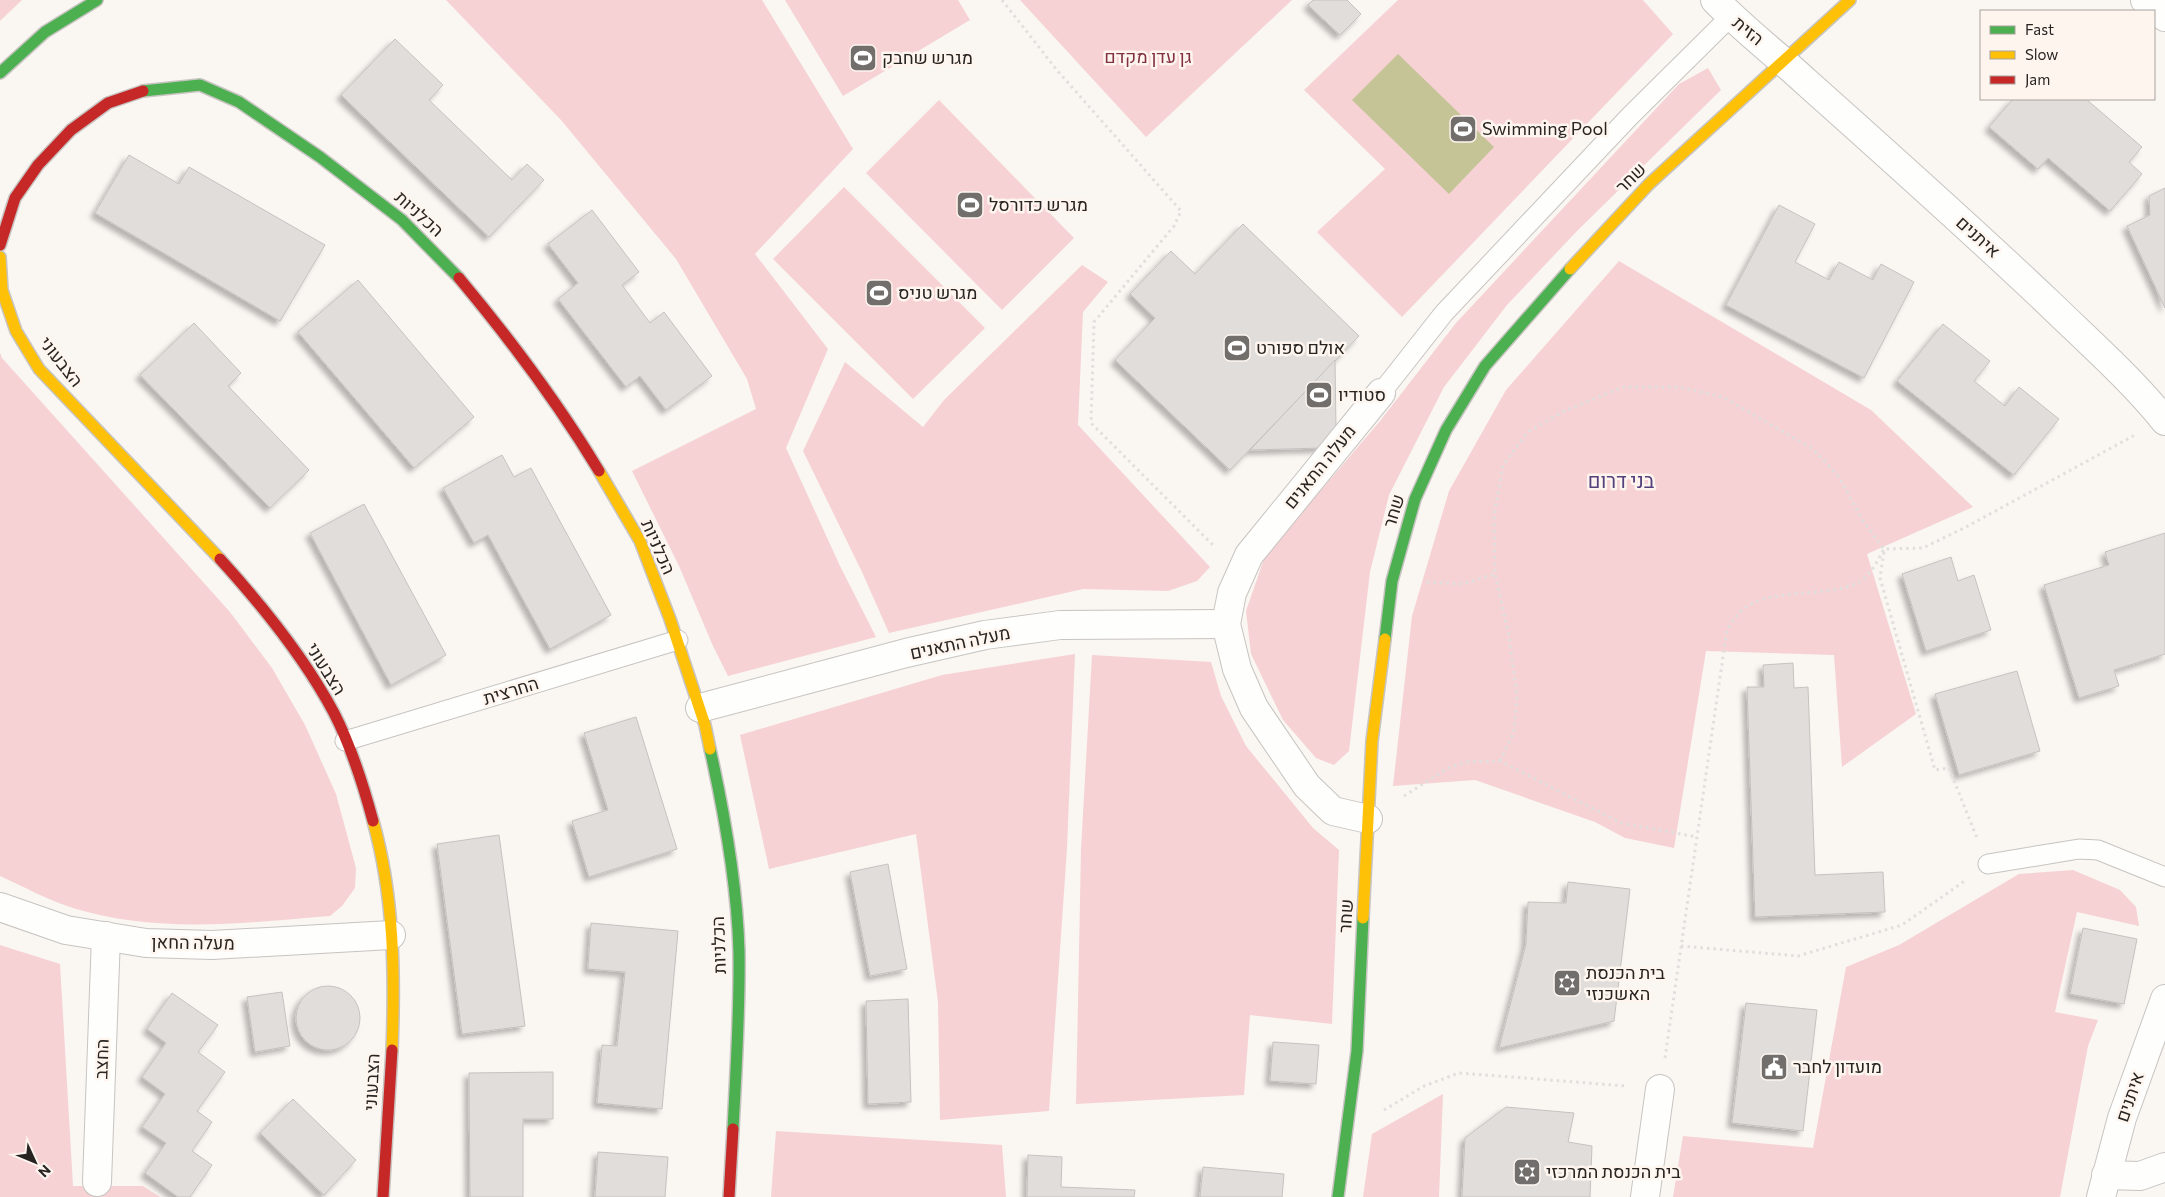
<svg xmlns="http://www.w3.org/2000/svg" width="2165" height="1197" viewBox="0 0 2165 1197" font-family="Commissioner,Heebo,sans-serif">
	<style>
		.green { fill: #f6d2d4 }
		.water { fill: #c5c497 }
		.building { fill: #e0ddda; stroke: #c6c2c0; filter: url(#shadow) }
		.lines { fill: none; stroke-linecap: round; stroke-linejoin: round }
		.lane-casing { stroke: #c7c4c1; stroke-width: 21 }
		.street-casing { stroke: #c7c4c1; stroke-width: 30 }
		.fast-casing { stroke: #c7c4c1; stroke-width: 14 }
		.slow-casing { stroke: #c7c4c1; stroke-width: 14 }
		.jam-casing { stroke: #c7c4c1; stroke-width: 14 }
		.path { stroke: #e0dfde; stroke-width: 3; stroke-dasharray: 2.5 4; stroke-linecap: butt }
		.lane { stroke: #fefefd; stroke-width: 19 }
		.street { stroke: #fefefd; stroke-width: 28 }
		.fast { stroke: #4caf50; stroke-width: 11 }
		.slow { stroke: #ffc107; stroke-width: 11 }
		.jam { stroke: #c62828; stroke-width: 11 }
		.labels { text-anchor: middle; stroke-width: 5; stroke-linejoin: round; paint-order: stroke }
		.street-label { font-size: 18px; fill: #272422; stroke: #fef5ef }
		.park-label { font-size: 18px; fill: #833041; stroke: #fef5ef }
		.poi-label { font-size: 18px; fill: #272422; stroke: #fef5ef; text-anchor: start }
		.quarter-label { font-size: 20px; fill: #54407d; stroke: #fef5ef }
	</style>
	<defs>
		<filter id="shadow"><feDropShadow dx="-4.5" dy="4.5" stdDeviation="2.5" flood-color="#0004"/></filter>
	</defs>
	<rect width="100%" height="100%" fill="#faf6f2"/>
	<g class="green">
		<path d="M 0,0 L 22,0 L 0,21 Z"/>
		<path d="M 446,0 L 762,0 L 853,149 L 755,254 L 828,349 L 786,448 L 840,566 L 876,637 L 728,676 L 713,646 L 679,566 L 632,471 L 756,409 L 747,379 L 676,259 L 561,120 Z"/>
		<path d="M 785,0 L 958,0 L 970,20 L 843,96 Z"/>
		<path d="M 1020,0 L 1292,0 L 1146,137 Z"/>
		<path d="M 1398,0 L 1643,0 L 1673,34 L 1402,317 L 1317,232 L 1385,169 L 1304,90 Z"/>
		<path d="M 1708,68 L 1721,90 L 1578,230 L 1507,305 L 1444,387 L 1389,495 L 1370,572 L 1349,751 L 1334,765 L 1316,758 L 1283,720 L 1251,654 L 1246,611 L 1265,556 L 1380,421 L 1456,323 L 1679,84 Z"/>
		<path d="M 939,100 L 1074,238 L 1002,310 L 866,173 Z"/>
		<path d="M 844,187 L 985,328 L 913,399 L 773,259 Z"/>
		<path d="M 1619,261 L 1871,410 L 1973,507 L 1867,554 L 1916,714 L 1842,767 L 1834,655 L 1706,651 L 1674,848 L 1625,838 L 1595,822 L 1475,780 L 1393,786 L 1412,616 L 1449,491 L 1506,390 Z"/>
		<path d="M 1082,265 L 1108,282 L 1083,312 L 1078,425 L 1210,567 L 1197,581 L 1168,591 L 1083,589 L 889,633 L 862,572 L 803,451 L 845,362 L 923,427 L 944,400 Z"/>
		<path d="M 0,353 L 2,358 L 230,612 L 272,668 L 305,725 L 336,794 L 356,868 L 355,888 L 342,906 L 330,916 C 245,923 157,934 73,908 C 48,900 24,887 0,876 Z"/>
		<path d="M 1075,654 L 1067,848 L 1049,1111 L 940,1120 L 938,1002 L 916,834 L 769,869 L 740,735 L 942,675 Z"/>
		<path d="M 1092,655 L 1211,662 L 1221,696 L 1246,746 L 1313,828 L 1339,850 L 1332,1024 L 1250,1015 L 1244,1095 L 1076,1104 L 1081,849 Z"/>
		<path d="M 2073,870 L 2120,890 L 2136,907 L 2139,926 L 2077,912 L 2055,1012 L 2098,1020 L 2088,1046 L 2060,1197 L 1673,1197 L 1683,1136 L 1813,1148 L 1846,967 L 1899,945 L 2019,874 Z"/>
		<path d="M 0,945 L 60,964 L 73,1186 L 143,1186 L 160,1197 L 0,1197 Z"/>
		<path d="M 1443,1094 L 1439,1197 L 1363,1197 L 1372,1134 Z"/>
		<path d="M 776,1131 L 1002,1145 L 1006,1197 L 771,1197 Z"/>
	</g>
	<path class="water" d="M 1398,54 L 1494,147 L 1449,194 L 1352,100 Z"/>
	<g class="building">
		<path d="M 1313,0 L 1347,0 L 1361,14 L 1340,35 L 1308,5 Z"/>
		<path d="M 395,39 L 443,85 L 429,100 L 512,180 L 527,164 L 544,180 L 489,237 L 341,95 Z"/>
		<path d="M 2013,99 L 2086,99 L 2142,147 L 2129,162 L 2142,174 L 2110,211 L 2048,158 L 2038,169 L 1989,127 Z"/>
		<path d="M 129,155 L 179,184 L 189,167 L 325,245 L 280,321 L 95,213 Z"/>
		<path d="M 2165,188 L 2165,308 L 2127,226 L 2150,215 L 2149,196 Z"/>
		<path d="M 1779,205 L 1815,224 L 1795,262 L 1829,280 L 1839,262 L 1873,280 L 1881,264 L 1914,282 L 1864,378 L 1726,305 Z"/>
		<path d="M 592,210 L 639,272 L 622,285 L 650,323 L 664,312 L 712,376 L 666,410 L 640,376 L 626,387 L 558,299 L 578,283 L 548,244 Z"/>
		<path d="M 1243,224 L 1359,336 L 1230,470 L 1115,360 L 1155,318 L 1130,294 L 1171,251 L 1195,274 Z"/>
		<path d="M 358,280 L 474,417 L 414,468 L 298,332 Z"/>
		<path d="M 194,323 L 241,373 L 228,386 L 309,470 L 270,508 L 140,375 Z"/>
		<path d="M 1943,324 L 1990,361 L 1974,381 L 2005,406 L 2019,387 L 2059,419 L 2014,475 L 1897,381 Z"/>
		<path d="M 1335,360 L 1336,430 L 1321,448 L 1250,450 Z"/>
		<path d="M 502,455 L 514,477 L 531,468 L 611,615 L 550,649 L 488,535 L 474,543 L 443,488 Z"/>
		<path d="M 364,504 L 446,655 L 391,685 L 310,533 Z"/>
		<path d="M 2165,533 L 2165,654 L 2114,670 L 2119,686 L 2079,698 L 2044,585 L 2109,565 L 2105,552 Z"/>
		<path d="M 1951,557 L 1958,581 L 1974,575 L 1991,630 L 1926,651 L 1902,574 Z"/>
		<path d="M 1793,663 L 1794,688 L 1808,687 L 1815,875 L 1883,872 L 1885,912 L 1755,917 L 1747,687 L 1764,687 L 1763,665 Z"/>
		<path d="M 2017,671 L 2040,751 L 1959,775 L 1935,694 Z"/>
		<path d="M 636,717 L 677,849 L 589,877 L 572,821 L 608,810 L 584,733 Z"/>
		<path d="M 499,835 L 525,1026 L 462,1034 L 437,844 Z"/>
		<path d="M 888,864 L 907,969 L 870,976 L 850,872 Z"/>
		<path d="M 1568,882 L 1630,889 L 1614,1021 L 1499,1048 L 1526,944 L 1528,902 L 1566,903 Z"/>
		<path d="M 591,923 L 678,931 L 662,1109 L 597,1103 L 602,1045 L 617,1046 L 625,972 L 588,969 Z"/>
		<path d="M 2083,928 L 2137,939 L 2124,1004 L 2070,994 Z"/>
		<circle cx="328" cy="1018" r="32"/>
		<path d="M 282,992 L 290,1046 L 255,1052 L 247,997 Z"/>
		<path d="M 172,993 L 218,1025 L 198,1052 L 225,1072 L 197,1111 L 212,1122 L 192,1151 L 212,1165 L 190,1197 L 178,1197 L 145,1173 L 166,1143 L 142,1127 L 165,1094 L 142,1077 L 166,1043 L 147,1029 Z"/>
		<path d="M 908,999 L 911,1102 L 868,1104 L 866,1001 Z"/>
		<path d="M 1746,1003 L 1817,1010 L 1803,1131 L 1732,1123 Z"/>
		<path d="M 1273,1042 L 1319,1045 L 1316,1084 L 1270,1081 Z"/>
		<path d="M 553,1072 L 553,1119 L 523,1119 L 523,1197 L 470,1197 L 469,1073 Z"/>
		<path d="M 293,1099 L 356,1160 L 324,1195 L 260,1133 Z"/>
		<path d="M 1506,1107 L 1574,1113 L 1568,1142 L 1592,1146 L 1590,1197 L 1462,1197 L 1465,1138 Z"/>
		<path d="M 598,1152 L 668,1157 L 665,1197 L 595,1197 Z"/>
		<path d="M 1028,1155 L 1062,1157 L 1061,1187 L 1135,1190 L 1134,1197 L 1027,1197 Z"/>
		<path d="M 1203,1167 L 1284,1174 L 1282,1197 L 1200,1197 Z"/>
	</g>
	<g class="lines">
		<g class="lane-casing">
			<g id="lane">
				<path d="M 1381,393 L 1444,313 L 1630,116 L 1731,16"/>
				<path d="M 345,741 L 678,640"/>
				<path d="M 1988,864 L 2079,849 L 2098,850 L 2165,877"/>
			</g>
		</g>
		<g class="street-casing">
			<g id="street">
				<path d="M 1715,0 C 1743,29 1776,54 1805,81 C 1888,155 1971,229 2051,305 C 2090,343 2131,379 2165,421"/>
				<path d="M 2145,0 L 2165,17"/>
				<path d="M 700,708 L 906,653 L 985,635 L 1060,625 L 1226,624"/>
				<path d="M 1368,819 L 1333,811 L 1307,786 L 1254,708 L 1237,669 L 1226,624 L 1232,593 L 1249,555 L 1381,393"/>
				<path d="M 0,907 L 66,930 L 146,943 L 212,945 L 391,935"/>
				<path d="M 2106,1175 L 2140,1176 L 2165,1167"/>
				<path d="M 97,1182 L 106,936"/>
				<path d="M 1645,1197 L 1660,1089"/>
				<path d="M 2101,1197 L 2122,1118 L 2165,999"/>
			</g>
		</g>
		<g class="fast-casing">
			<g id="fast">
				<path d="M 0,73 L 45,32 L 97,0"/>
				<path d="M 143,91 L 200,85 L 239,102 L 320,157 L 402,220 L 459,278"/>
				<path d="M 1385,639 L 1392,581 L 1415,499 L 1446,430 L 1485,366 L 1570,269"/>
				<path d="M 710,749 C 725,816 737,883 739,951 C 740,1011 736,1070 733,1129"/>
				<path d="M 1338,1197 L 1357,1051 L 1363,918"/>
			</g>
		</g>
		<g class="slow-casing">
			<g id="slow">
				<path d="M 0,257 L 2,290 L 16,331 L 39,369 L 220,559"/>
				<path d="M 1570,269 L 1649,184 L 1850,0"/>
				<path d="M 599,471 L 640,541 L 670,619 L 705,725 L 710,749"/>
				<path d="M 373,821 C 394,895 395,973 392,1050"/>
				<path d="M 1363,918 L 1372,741 L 1385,639"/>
			</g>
		</g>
		<g class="jam-casing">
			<g id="jam">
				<path d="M 0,245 L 15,198 L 38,165 L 71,130 L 108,103 L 143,91"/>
				<path d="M 459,278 C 510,339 558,403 599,471"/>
				<path d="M 220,559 C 260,603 306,660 334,713 C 351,746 363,784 373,821"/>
				<path d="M 383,1197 L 392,1050"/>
				<path d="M 729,1197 L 733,1129"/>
			</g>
		</g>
		<g class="path">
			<path d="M 1002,0 L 1056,69 L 1181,211 L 1174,226 L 1094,322 L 1091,423 L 1215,547"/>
			<path d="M 1884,552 L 1880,578 L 1935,770 L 1949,768 L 1977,838"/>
			<path d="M 1427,582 L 1462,584 L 1495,574"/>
			<path d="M 1500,761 L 1514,732 L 1517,696 L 1509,636 L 1495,574 L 1494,516 L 1503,465 L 1528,432 L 1564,411 L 1623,387 L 1678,387 L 1723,397 L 1813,449 L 1839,477 L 1863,521 L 1884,549 L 1923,548 L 1966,527 L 2135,435"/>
			<path d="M 1404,796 L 1448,768 L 1466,762 L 1500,761 L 1621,823 L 1697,837"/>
			<path d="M 1681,946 L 1798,956 L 1902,925 L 1966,880"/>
			<path d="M 1665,1058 L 1727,629 C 1732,623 1736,616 1741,611 C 1767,586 1828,599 1859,582 C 1871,575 1878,560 1884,549"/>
			<path d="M 1384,1110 L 1424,1086 L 1459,1073 L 1626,1086"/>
		</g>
		<use href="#lane" class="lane"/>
		<use href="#street" class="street"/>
		<use href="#fast" class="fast"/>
		<use href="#slow" class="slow"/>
		<use href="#jam" class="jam"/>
	</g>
	<defs>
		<g id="stadium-square" transform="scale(1.4375)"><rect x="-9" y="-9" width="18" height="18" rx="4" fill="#716e6b" stroke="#fef5ef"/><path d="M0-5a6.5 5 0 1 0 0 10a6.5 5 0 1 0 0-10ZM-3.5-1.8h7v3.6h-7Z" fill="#fff"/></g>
		<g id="synagogue-square" transform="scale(1.4375)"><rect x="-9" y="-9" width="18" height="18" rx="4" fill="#716e6b" stroke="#fef5ef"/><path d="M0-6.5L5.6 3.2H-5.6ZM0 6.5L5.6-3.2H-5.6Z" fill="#fff"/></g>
		<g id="civic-square" transform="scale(1.4375)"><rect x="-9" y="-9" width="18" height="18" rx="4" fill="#716e6b" stroke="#fef5ef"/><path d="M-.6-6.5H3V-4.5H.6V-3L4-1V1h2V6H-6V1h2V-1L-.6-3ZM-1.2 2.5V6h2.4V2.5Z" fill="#fff"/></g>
	</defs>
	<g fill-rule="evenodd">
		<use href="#stadium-square" x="863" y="58"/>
		<use href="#stadium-square" x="1463" y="129"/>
		<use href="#stadium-square" x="970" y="205"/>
		<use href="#stadium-square" x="879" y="293"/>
		<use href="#stadium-square" x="1237" y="348"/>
		<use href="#stadium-square" x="1319" y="395"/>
		<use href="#synagogue-square" x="1567" y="983"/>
		<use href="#civic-square" x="1774" y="1067"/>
		<use href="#synagogue-square" x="1527" y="1172"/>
	</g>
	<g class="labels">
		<g class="street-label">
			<text transform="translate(1748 31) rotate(40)" y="6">הזית</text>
			<text transform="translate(1631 178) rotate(-45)" y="6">שחר</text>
			<text transform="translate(419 214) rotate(42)" y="6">הכלניות</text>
			<text transform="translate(1978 237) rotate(42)" y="6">איתנים</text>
			<text transform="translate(61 362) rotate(52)" y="6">הצבעוני</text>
			<text transform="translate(1320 467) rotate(-51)" y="6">מעלה התאנים</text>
			<text transform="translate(1394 511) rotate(-73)" y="6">שחר</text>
			<text transform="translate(658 547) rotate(66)" y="6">הכלניות</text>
			<text transform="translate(960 643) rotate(-12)" y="6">מעלה התאנים</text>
			<text transform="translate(326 669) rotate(58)" y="6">הצבעוני</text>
			<text transform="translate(511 691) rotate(-17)" y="6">החרצית</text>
			<text transform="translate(1346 916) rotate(-87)" y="6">שחר</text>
			<text transform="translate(193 943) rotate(1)" y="6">מעלה החאן</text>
			<text transform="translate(719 945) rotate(-92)" y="6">הכלניות</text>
			<text transform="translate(102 1059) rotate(-88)" y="6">החצב</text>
			<text transform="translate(372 1082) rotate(-87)" y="6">הצבעוני</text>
			<text transform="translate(2130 1097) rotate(-71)" y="6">איתנים</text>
		</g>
		<g class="park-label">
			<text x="1148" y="63">גן עדן מקדם</text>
		</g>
		<g class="poi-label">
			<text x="882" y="64">מגרש שחבק</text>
			<text x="1482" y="135">Swimming Pool</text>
			<text x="989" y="211">מגרש כדורסל</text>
			<text x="898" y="299">מגרש טניס</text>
			<text x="1256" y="354">אולם ספורט</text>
			<text x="1338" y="401">סטודיו</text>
			<text x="1586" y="979">בית הכנסת<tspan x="1586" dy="21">האשכנזי</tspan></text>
			<text x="1793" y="1073">מועדון לחבר</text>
			<text x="1546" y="1178">בית הכנסת המרכזי</text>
		</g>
		<g class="quarter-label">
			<text x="1621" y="488">בני דרום</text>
		</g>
	</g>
	<rect x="1980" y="10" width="175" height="90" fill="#fef5ef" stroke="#a8a19d"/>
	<rect x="1990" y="26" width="25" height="8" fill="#4caf50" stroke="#a8a19d"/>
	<text x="2025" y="35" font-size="15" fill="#272422">Fast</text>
	<rect x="1990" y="51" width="25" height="8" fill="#ffc107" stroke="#a8a19d"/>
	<text x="2025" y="60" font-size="15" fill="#272422">Slow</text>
	<rect x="1990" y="76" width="25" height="8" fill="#c62828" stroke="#a8a19d"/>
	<text x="2025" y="85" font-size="15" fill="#272422">Jam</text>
	<g transform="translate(35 1162) rotate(134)" stroke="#fef5ef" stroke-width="4" paint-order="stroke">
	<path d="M0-4L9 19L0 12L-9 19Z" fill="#272422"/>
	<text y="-8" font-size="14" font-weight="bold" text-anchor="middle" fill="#272422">N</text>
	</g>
</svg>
